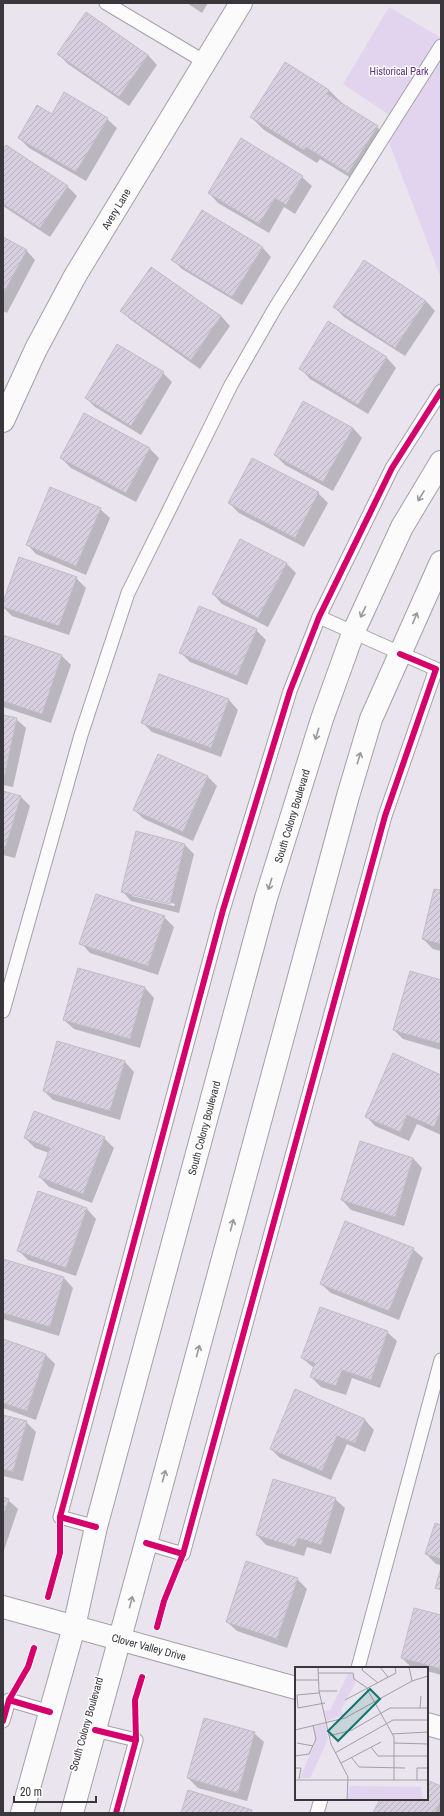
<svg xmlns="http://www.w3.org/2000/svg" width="444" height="1816" viewBox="0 0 444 1816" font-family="'Archivo Narrow',sans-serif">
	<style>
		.green { fill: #e2d4ef }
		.shadow { fill: #0003; fill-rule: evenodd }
		.building { fill: url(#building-hatch); stroke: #c1bdc4 }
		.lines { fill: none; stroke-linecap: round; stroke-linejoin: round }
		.service-casing { stroke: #a4a0a7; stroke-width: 15 }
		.minor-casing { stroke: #a4a0a7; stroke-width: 24 }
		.tertiary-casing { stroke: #a4a0a7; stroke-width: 24 }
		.secondary-casing { stroke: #a4a0a7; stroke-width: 24 }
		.service { stroke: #fcfbfc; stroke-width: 13 }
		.minor { stroke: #fcfbfc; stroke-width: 22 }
		.tertiary { stroke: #fcfbfc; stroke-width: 22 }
		.secondary { stroke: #fcfbfc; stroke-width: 22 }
		.cycleway-casing { stroke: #fff; stroke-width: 8 }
		.cycleway { stroke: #d6006c; stroke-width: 6 }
		.oneway { stroke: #9a989c }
		.labels { text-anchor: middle; stroke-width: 3; stroke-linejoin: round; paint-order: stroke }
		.park-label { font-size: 11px; fill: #603280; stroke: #fff }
		.street-label { font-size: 11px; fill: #39363c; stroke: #fff }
		.inset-road { fill: none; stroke: #a39ea6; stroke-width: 1 }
		.view { fill: #0f766e; fill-opacity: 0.15; stroke: #0f766e; stroke-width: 2 }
		.inset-edge { fill: none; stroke: #39363c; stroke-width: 2 }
	</style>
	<defs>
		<pattern id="building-hatch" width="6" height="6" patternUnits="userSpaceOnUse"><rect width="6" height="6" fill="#d7cfdf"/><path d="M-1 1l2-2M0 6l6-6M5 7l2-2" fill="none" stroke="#b9b2c0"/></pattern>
	</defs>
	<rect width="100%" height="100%" fill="#e9e4ed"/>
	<path class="green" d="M 389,7 L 441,38 L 441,278 L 389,142 L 400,122 L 343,84 Z"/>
	<g class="shadow">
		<path d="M 187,3 L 208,3 L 202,13 Z"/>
		<path d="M 58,54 L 148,55 L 157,65 L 129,106 L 68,64 Z"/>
		<path d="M 285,63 L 329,90 L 342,103 L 377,127 L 390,139 L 362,185 L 320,159 L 317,163 L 264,130 L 251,117 Z"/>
		<path d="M 52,115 L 107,119 L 117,128 L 86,181 L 29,148 L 19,138 Z"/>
		<path d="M 6,146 L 68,187 L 77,196 L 50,237 L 3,206 L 3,151 Z"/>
		<path d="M 302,177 L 312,186 L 295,214 L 284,207 L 269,233 L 218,203 L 209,193 Z"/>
		<path d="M 3,238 L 26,250 L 35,260 L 7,313 L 3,311 Z"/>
		<path d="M 262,247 L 271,257 L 242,305 L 182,269 L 173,260 Z"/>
		<path d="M 426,301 L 435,311 L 405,356 L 344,317 L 334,307 Z"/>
		<path d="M 121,311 L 221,316 L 230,326 L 200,369 L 131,320 Z"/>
		<path d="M 329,323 L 387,358 L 396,368 L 368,414 L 310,379 L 301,369 Z"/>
		<path d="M 163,373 L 172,382 L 141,435 L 95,407 L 86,398 Z"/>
		<path d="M 353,428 L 362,438 L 333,491 L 285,465 L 275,455 Z"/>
		<path d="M 150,449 L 159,458 L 136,502 L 71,468 L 61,458 Z"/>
		<path d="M 318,493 L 328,503 L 304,547 L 239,513 L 229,503 Z"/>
		<path d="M 100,509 L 110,518 L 86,575 L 36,554 L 27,544 Z"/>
		<path d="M 286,563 L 296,573 L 268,627 L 222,604 L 213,594 Z"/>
		<path d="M 76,578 L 86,588 L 69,635 L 12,616 L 3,607 L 3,605 Z"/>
		<path d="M 256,630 L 266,640 L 247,685 L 190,662 L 181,653 Z"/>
		<path d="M 3,636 L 61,655 L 71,665 L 51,723 L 3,707 Z"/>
		<path d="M 229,700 L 238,710 L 221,757 L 152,732 L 142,722 Z"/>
		<path d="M 3,716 L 16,719 L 26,728 L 13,787 L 3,785 Z"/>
		<path d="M 158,755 L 208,777 L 217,786 L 193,841 L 144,819 L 134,810 Z"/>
		<path d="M 3,792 L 21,797 L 30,806 L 15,858 L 3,855 Z"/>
		<path d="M 137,833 L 185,845 L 194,854 L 179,913 L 131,901 L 122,891 ZM 132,894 L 175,904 L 174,906 L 132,896 Z"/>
		<path d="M 441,891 L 441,951 L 433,949 L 423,939 Z"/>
		<path d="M 164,917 L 174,927 L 158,975 L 90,953 L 81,943 Z"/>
		<path d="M 79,969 L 145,988 L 154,998 L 140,1048 L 74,1029 L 64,1020 Z"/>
		<path d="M 441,981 L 441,1050 L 403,1039 L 394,1030 Z"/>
		<path d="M 125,1062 L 134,1072 L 120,1120 L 53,1100 L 44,1091 Z"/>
		<path d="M 441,1076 L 441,1135 L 417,1124 L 409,1141 L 375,1126 L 366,1116 Z"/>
		<path d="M 25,1138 L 104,1138 L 114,1148 L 92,1203 L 49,1187 L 40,1177 L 49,1153 L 35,1148 Z"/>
		<path d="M 413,1158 L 422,1168 L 404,1226 L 351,1210 L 342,1200 Z"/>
		<path d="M 87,1209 L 96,1219 L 76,1276 L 28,1260 L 18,1250 Z"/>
		<path d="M 413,1249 L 423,1258 L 399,1320 L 331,1293 L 321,1284 Z"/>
		<path d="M 3,1260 L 64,1278 L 73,1288 L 59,1336 L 3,1319 Z"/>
		<path d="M 387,1332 L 397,1341 L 380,1388 L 352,1378 L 346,1395 L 321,1387 L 311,1377 L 314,1368 L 302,1358 Z"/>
		<path d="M 3,1340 L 46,1355 L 55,1364 L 36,1420 L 3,1408 Z"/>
		<path d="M 296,1391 L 365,1420 L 374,1430 L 365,1452 L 347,1444 L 331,1480 L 280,1458 L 271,1449 Z"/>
		<path d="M 3,1416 L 26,1422 L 36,1432 L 23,1481 L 3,1476 Z"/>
		<path d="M 3,1498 L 8,1500 L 18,1509 L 3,1553 Z"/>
		<path d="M 335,1499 L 345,1508 L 331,1554 L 307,1547 L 304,1556 L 266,1545 L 257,1535 Z"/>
		<path d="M 441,1526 L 441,1565 L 436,1564 L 426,1554 Z"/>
		<path d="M 297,1579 L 307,1589 L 287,1648 L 237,1631 L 227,1622 Z"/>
		<path d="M 441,1616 L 441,1675 L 427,1671 L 427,1668 L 411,1667 L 402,1658 Z"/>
		<path d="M 254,1733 L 264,1742 L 247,1801 L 198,1788 L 188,1778 Z"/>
		<path d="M 427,1781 L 441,1788 L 441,1813 L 374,1813 L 381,1799 L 427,1799 Z"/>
	</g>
	<g class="building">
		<path d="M 86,12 L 148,55 L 119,97 L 57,54 Z"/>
		<path d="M 285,62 L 329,90 L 327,94 L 378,126 L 348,173 L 306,147 L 304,150 L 250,117 Z"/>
		<path d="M 64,92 L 108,118 L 76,172 L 18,138 L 37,105 L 52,114 Z"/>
		<path d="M 241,138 L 303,176 L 286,205 L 275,198 L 259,224 L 208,193 Z"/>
		<path d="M 6,145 L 68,186 L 40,228 L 3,204 L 3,149 Z"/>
		<path d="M 202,210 L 263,247 L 232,297 L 171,260 Z"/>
		<path d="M 3,237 L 27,250 L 3,294 Z"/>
		<path d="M 364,260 L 426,301 L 395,348 L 333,307 Z"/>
		<path d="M 151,267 L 221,316 L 191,360 L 120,311 Z"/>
		<path d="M 328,321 L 387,357 L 358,405 L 299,369 Z"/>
		<path d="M 117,344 L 164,372 L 131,426 L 85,398 Z"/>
		<path d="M 303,401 L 353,428 L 323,482 L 274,455 Z"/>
		<path d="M 84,413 L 150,448 L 126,493 L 60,458 Z"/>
		<path d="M 252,458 L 319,492 L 295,538 L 228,503 Z"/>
		<path d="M 50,487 L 101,508 L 76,566 L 26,545 Z"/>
		<path d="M 240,539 L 287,563 L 258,618 L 212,594 Z"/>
		<path d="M 19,557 L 77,577 L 59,626 L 3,607 L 3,602 Z"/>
		<path d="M 199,606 L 257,629 L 237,676 L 179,653 Z"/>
		<path d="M 3,635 L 62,655 L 42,714 L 3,701 Z"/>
		<path d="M 159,674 L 229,699 L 211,748 L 141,723 Z"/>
		<path d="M 3,715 L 17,718 L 4,778 L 3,778 Z"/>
		<path d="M 158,754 L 208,776 L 183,832 L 133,810 Z"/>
		<path d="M 3,791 L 21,796 L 5,849 L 3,849 Z"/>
		<path d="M 136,831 L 185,844 L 170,904 L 121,892 Z"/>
		<path d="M 434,889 L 441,890 L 441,944 L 422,939 Z"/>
		<path d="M 96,894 L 165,916 L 148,966 L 79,944 Z"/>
		<path d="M 78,968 L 145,987 L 130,1039 L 63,1020 Z"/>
		<path d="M 410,971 L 441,980 L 441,1044 L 393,1030 Z"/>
		<path d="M 57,1041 L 125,1061 L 110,1111 L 43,1091 Z"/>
		<path d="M 393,1053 L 441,1075 L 441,1110 L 434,1127 L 407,1115 L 400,1132 L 365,1117 Z"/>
		<path d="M 34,1111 L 105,1137 L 83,1194 L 39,1177 L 50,1148 L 24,1138 Z"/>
		<path d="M 360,1141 L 413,1158 L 395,1217 L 341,1200 Z"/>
		<path d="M 38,1191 L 87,1208 L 66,1268 L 17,1251 Z"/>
		<path d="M 345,1221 L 414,1248 L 389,1311 L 320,1284 Z"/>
		<path d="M 3,1259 L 64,1277 L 50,1327 L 3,1313 Z"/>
		<path d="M 320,1307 L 388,1331 L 371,1380 L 342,1370 L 336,1386 L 310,1377 L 315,1363 L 301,1358 Z"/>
		<path d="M 3,1339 L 46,1354 L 27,1411 L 3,1403 Z"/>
		<path d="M 295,1389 L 365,1419 L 355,1443 L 337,1436 L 322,1471 L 270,1449 Z"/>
		<path d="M 3,1415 L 27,1421 L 13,1472 L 3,1469 Z"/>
		<path d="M 273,1479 L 336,1498 L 321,1545 L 298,1538 L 295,1547 L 256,1535 Z"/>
		<path d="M 3,1497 L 9,1499 L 3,1516 Z"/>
		<path d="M 435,1523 L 441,1525 L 441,1559 L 425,1554 Z"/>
		<path d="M 246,1561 L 298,1578 L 277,1639 L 226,1622 Z"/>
		<path d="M 441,1568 L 441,1590 L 435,1588 Z"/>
		<path d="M 414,1608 L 441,1615 L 441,1669 L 401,1658 Z"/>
		<path d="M 204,1718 L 255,1732 L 238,1793 L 187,1778 Z"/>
		<path d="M 427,1780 L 441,1786 L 441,1800 L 435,1813 L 373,1813 L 380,1799 L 427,1799 Z"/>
		<path d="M 188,1790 L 252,1810 L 251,1813 L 181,1813 Z"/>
	</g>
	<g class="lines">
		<g class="service-casing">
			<g id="service">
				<path d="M 106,3 L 205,62"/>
				<path d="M 3,1011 L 81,735 L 128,593 L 231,385 L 275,308 L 441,46"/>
				<path d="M 96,1527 L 60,1517 L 223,910 L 290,691 L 319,617 L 392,468 L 441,391"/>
				<path d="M 146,1543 L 183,1554 L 385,816 L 436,669 L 319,617"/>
				<path d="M 358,1668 L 441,1360"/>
				<path d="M 3,1721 L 9,1700 L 50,1712"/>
				<path d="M 95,1730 L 136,1740 L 116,1813"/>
				<path d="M 317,1813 L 321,1799"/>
			</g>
		</g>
		<g class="minor-casing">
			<path id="minor" d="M 3,421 L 36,349 L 75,276 L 241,3"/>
		</g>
		<g class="tertiary-casing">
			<g id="tertiary">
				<path d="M 3,1607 L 296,1688"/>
				<path d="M 427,1724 L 441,1728"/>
			</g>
		</g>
		<g class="secondary-casing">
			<g id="secondary">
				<path d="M 22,1813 L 74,1627 L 96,1527 L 266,898 L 322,719 L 353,633 L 402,527 L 441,462"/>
				<path d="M 72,1813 L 146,1543 L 348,796 L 371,719 L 441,562"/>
			</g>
		</g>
		<use href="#service" class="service"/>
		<use href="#minor" class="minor"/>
		<use href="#tertiary" class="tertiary"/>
		<use href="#secondary" class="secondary"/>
		<g class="cycleway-casing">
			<g id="cycleway">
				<path d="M 96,1527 L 60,1517 L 223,910 L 290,691 L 319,617 L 392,468 L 441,391"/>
				<path d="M 146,1543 L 183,1554 L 385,816 L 436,669 L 400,654"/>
				<path d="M 48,1597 L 60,1553 L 60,1517"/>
				<path d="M 157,1627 L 164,1601 L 183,1554"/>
				<path d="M 9,1700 L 28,1667 L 34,1648"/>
				<path d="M 3,1721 L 9,1700 L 50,1712"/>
				<path d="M 95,1730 L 136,1740 L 116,1813"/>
				<path d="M 136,1740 L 135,1700 L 142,1677"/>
			</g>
		</g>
		<use href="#cycleway" class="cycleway"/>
	</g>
	<defs><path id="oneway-shaft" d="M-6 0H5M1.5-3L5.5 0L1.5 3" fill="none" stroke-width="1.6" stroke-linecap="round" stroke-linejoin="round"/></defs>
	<g class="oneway">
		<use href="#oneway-shaft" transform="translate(421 496) rotate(121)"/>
		<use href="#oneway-shaft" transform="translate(363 612) rotate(115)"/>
		<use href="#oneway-shaft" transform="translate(415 618) rotate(-67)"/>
		<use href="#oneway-shaft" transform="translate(317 734) rotate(107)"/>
		<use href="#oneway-shaft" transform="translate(359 758) rotate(-73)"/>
		<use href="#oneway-shaft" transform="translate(270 884) rotate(107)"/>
		<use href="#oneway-shaft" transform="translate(232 1225) rotate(-75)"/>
		<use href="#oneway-shaft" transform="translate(198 1351) rotate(-75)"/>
		<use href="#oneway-shaft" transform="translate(164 1476) rotate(-75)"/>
		<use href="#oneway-shaft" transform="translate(131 1602) rotate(-75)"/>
	</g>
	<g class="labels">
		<g class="park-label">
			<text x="399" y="75">Historical Park</text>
		</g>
		<g class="street-label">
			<text transform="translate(116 209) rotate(-59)" y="4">Avery Lane</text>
			<text transform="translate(292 816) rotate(-73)" y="4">South Colony Boulevard</text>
			<text transform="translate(204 1128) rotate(-75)" y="4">South Colony Boulevard</text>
			<text transform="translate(149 1647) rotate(15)" y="4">Clover Valley Drive</text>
			<text transform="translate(86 1724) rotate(-74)" y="4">South Colony Boulevard</text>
		</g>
	</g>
	<g transform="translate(295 1667)">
		<rect width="133" height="133" fill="#e9e4ed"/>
		<path d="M 20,76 L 30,79 L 15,111 L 5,111 Z" fill="#e2d4ef"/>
		<path d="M 53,7 L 58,7 L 61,14 L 46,43 L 48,48 L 32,54 L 29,44 L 35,43 ZM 30,57 L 33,71 L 30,79 L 20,76 L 19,60 ZM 58,119 L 126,120 L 128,131 L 133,133 L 52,133 L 54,120 Z" fill="#e2d4ef"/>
		<path class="inset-road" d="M 23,0 L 24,24 L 36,77 L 53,110 L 52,133M 68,0 L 67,3 L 83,16M 85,0 L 93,10M 114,0 L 117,14M 23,6 L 58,6 L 59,12 L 71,20 L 99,70 L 99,113M 0,13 L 23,13M 24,24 L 42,24M 24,26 L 2,28 L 3,41 L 30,36M 50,33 L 101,6 L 100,0M 125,41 L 126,29M 0,63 L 50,51 L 117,14 L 133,9M 97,67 L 133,65M 34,69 L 57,63 L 95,41 L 133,41M 2,76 L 18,79M 99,76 L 133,77M 76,80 L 83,89 L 133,89M 40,86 L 98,53 L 133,53M 0,89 L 14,87 L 21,72 L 18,58M 57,91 L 64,100 L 110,101M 46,96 L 86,75M 0,101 L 6,101 L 4,112M 0,113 L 133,113M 122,113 L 122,101 L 133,101"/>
		<path class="view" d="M 75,22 L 85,32 L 43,74 L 33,64 Z"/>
		<rect width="133" height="133" class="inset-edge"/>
	</g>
	<rect width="444" height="1816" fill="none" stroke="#39363c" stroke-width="8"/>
	<path d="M14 1796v6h82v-6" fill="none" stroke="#39363c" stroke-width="2"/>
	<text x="20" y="1796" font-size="12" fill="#39363c" stroke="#ffffff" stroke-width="3" paint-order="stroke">20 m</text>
</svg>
